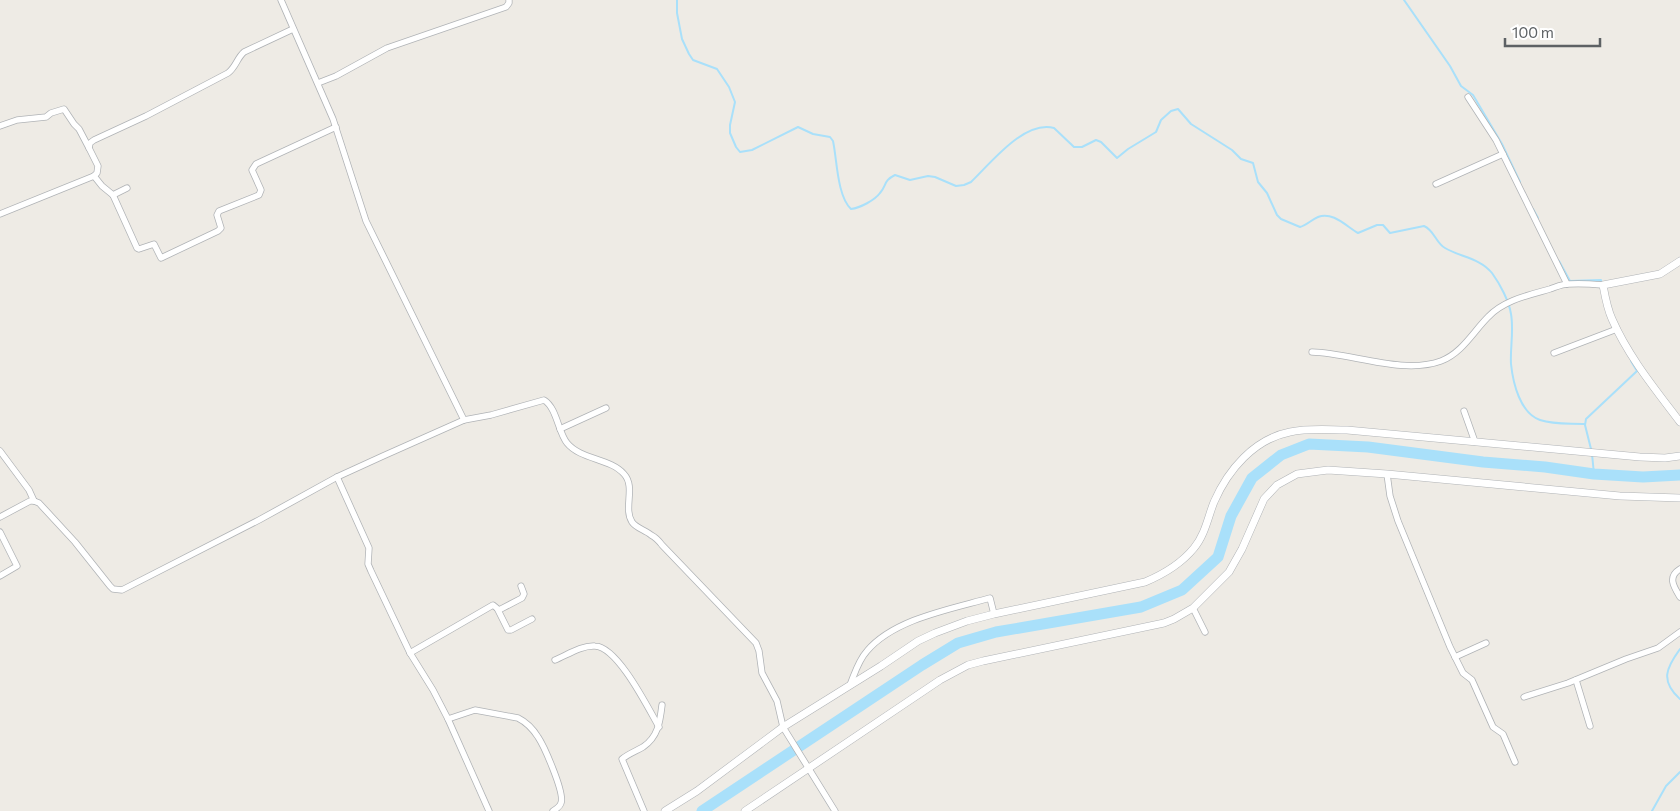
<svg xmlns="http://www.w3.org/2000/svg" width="1680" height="811" viewBox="0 0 1680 811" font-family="Commissioner,sans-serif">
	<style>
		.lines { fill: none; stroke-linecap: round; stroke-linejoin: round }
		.stream { stroke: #a9e0fa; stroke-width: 2 }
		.river { stroke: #a9e0fa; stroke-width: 11 }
		.minor-casing { stroke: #b0b3b6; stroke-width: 7 }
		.tertiary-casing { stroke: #b0b3b6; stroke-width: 8 }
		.minor { stroke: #fff; stroke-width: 5.5 }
		.tertiary { stroke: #fff; stroke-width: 7 }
	</style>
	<rect width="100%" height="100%" fill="#eeebe5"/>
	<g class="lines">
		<g class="stream">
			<path d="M 677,0 L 677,13 L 682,39 L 689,54 L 693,60 L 717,69 L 729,87 L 735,102 L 730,125 L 730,133 L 736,147 L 740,152 L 752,150 L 798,127 L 813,134 L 830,137 L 833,141 C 837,159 837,196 851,209 C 860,208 875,200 880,193 C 887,185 883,181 895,175 L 910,180 L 928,176 L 935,177 L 956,186 L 964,185 L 971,182 C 991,163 1024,120 1054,128 L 1074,147 L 1082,147 L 1096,140 L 1101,142 L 1117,158 L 1128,149 L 1156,132 L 1161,120 L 1171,111 L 1178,109 L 1191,124 L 1232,150 L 1241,159 L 1253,163 L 1258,182 L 1267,193 L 1277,215 L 1281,219 L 1300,227 C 1307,225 1311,220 1318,217 C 1333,211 1347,227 1358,233 L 1377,225 L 1383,225 L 1390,233 L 1424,226 C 1434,230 1436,243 1445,248 C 1460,257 1480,258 1492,273 C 1500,284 1509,301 1511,314 C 1514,331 1510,348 1511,364 C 1513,383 1520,413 1540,420 C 1555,425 1570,423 1585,424"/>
			<path d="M 1404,0 L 1450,66 L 1461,86 L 1473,95 L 1502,144 L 1520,182"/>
			<path d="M 1533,209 L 1538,218"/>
			<path d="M 1559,261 L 1570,281 L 1601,280 L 1602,283"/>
			<path d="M 1591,449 L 1585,425 L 1586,419 L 1637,371 L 1631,361"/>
			<path d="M 1592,454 L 1594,474"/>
			<path d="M 1680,649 C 1666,668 1660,681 1680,699"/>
			<path d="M 1652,811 L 1666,786 L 1680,772"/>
		</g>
		<path class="river" d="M 702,811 L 922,665 L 958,643 L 996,632 L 1141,607 L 1182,590 L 1218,557 L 1231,516 L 1252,478 L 1281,455 L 1309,444 L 1368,447 L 1483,462 L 1545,467 L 1594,474 L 1643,477 L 1680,475"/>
		<g class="minor-casing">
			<g id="minor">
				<path d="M 281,0 L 333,119 L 366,221 L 464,420"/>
				<path d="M 318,83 L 336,76 L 387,48 L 506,7 L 509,3 L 509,0"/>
				<path d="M 1468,97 L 1496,140 L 1567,284"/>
				<path d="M 0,126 L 17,120 L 46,117 L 51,113 L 64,109 L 74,124 L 79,129 L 89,148"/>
				<path d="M 94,176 L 102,186 L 113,195 L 127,188"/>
				<path d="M 1436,184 L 1503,154"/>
				<path d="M 113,195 L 137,248 L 139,249 L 154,244 L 161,258 L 218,231 L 221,228 L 217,215 L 219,211 L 259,195 L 261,190 L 252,170 L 256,164 L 336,127"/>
				<path d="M 0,214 L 94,176 L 97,173 L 98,166 L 89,148 L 90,143 L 94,140 L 146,116 L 228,73 C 236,67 237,58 244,52 L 293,29"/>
				<path d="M 1312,352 C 1351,353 1403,375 1441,361 C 1462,353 1473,332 1488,317 C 1504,300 1529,295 1550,289 C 1556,287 1562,284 1569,284 C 1580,283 1592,284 1603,285"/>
				<path d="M 1554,353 L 1617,329"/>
				<path d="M 1464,411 L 1475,442"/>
				<path d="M 560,429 L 606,408"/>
				<path d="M 0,451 L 29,490 L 34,501 L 39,503 L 75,542 L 110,586 L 113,589 L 122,590 L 259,520 L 337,477 L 383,456 L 464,420 L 491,415 L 544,400 C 557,408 558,432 567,443 C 581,460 610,458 624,474 C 636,487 623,508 632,522 C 636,528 645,530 651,535 C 655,537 659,541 662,545 L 756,643 L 759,651 L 762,673 L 777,701 L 783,727 L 835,811"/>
				<path d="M 1387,474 L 1390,496 L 1398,521 L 1450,647 L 1463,673 L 1472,680 L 1493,727 L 1503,734 L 1515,762"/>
				<path d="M 337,477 L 369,548 L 368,564 L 371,571 L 410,653 L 433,690 L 448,719 L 489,811"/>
				<path d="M 0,517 L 30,501 L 34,501"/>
				<path d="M 0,532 L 17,566 L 0,576"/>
				<path d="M 1680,569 C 1667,577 1674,587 1680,597"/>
				<path d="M 1193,608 L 1205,632"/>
				<path d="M 498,610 L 508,630 L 511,630 L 532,619"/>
				<path d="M 410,653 L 493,605 L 499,610 L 522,598 L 524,594 L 521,586"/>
				<path d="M 1455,657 L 1486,643"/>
				<path d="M 555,660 C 567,655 582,645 595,646 C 618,647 648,708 659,727"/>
				<path d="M 1576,680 L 1590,726"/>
				<path d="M 850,685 C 855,673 858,661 867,651 C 894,619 951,609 990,598 L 994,614"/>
				<path d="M 1524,697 L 1568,683 L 1626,659 L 1658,648 L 1680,632"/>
				<path d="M 448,719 L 475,710 L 518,718 C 526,722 533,729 538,737 C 544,746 565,793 561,803 C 560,807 556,809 553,811"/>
				<path d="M 644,811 L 622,759 C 628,754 636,751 643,747 C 658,737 660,722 662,705"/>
			</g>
		</g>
		<g class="tertiary-casing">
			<g id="tertiary">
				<path d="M 1680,261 L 1660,274 L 1603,285 C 1605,296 1607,308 1612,319 C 1628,356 1655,389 1680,422"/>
				<path d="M 665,811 L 697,791 L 783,727 L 881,666 L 918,641 L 935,633 L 967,621 L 994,614 L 1145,582 C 1164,574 1181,564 1194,548 C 1205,535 1208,517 1214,502 C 1228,470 1254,439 1290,432 C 1309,428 1328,430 1347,430 L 1640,457 L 1665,458 L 1680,456"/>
				<path d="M 745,811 L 940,680 L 968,665 L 983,661 L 1164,623 L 1174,619 L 1193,608 L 1229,572 L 1242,549 L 1264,499 L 1277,485 L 1297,474 L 1328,470 L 1387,474 L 1620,496 L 1680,498"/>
			</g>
		</g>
		<use href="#minor" class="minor"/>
		<use href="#tertiary" class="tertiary"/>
	</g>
	<path d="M1505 38v8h95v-8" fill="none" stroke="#5d6164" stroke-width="2.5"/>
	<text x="1512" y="38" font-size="15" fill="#5d6164" stroke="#ffffff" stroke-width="4" paint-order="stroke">100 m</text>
</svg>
